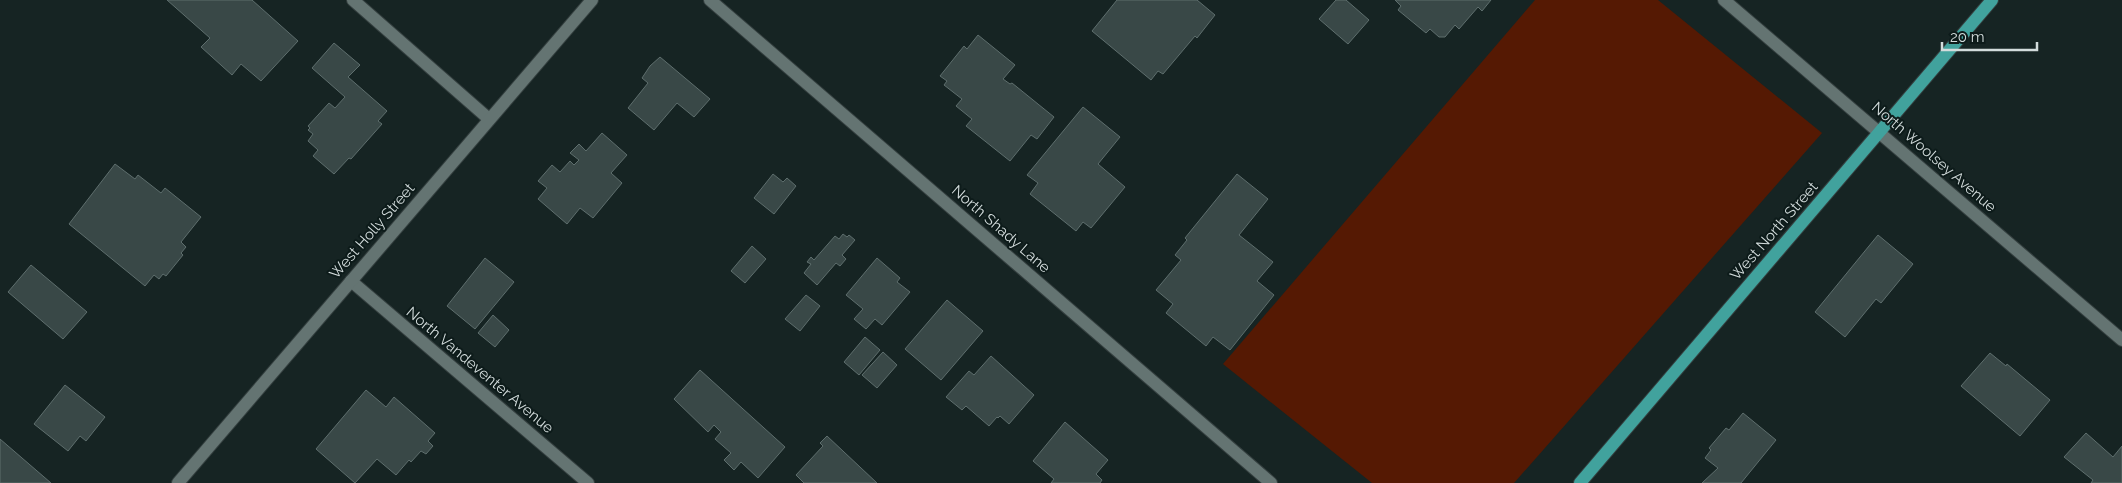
<svg xmlns="http://www.w3.org/2000/svg" width="2122" height="483" viewBox="0 0 2122 483" font-family="Raleway,sans-serif">
	<style>
		.green { fill: #551903 }
		.building { fill: #394847; stroke: #5e6e6d }
		.lines { fill: none; stroke-linecap: round; stroke-linejoin: round }
		.minor-casing { stroke: #343f3f; stroke-width: 14 }
		.major-casing { stroke: #343f3f; stroke-width: 14 }
		.minor { stroke: #647472; stroke-width: 12 }
		.major { stroke: #41a29d; stroke-width: 12 }
		.labels { text-anchor: middle; stroke-width: 4; stroke-linejoin: round; paint-order: stroke }
		.street-label { font-size: 15px; fill: #d3dcdc; stroke: #0d1b1a }
	</style>
	<rect width="100%" height="100%" fill="#162423"/>
	<path class="green" d="M 1535,0 L 1658,0 L 1822,133 L 1514,483 L 1372,483 L 1223,364 Z"/>
	<g class="building">
		<path d="M 167,0 L 252,0 L 298,41 L 261,81 L 241,64 L 232,75 L 201,47 L 210,38 Z"/>
		<path d="M 1117,0 L 1197,0 L 1215,15 L 1197,38 L 1195,36 L 1163,74 L 1158,71 L 1151,80 L 1092,31 Z"/>
		<path d="M 1336,0 L 1346,0 L 1369,20 L 1348,44 L 1319,19 Z"/>
		<path d="M 1395,0 L 1491,0 L 1482,11 L 1478,7 L 1459,29 L 1455,25 L 1445,37 L 1439,37 L 1430,29 L 1426,33 L 1398,10 L 1401,6 Z"/>
		<path d="M 978,35 L 1015,65 L 1003,79 L 1010,84 L 1012,83 L 1054,117 L 1037,139 L 1031,135 L 1010,161 L 966,126 L 972,119 L 956,106 L 962,99 L 944,85 L 947,81 L 940,76 L 964,46 L 967,49 Z"/>
		<path d="M 334,43 L 360,65 L 348,77 L 387,111 L 378,121 L 382,124 L 351,159 L 349,158 L 334,174 L 313,156 L 318,150 L 308,141 L 313,134 L 308,130 L 310,128 L 308,126 L 329,103 L 335,108 L 345,97 L 312,68 Z"/>
		<path d="M 660,57 L 710,99 L 694,117 L 677,103 L 654,130 L 628,108 L 648,83 L 642,78 L 650,66 Z"/>
		<path d="M 1083,107 L 1120,137 L 1098,164 L 1125,187 L 1091,228 L 1083,222 L 1076,231 L 1030,194 L 1038,183 L 1027,175 Z"/>
		<path d="M 602,133 L 627,155 L 611,173 L 622,183 L 593,218 L 580,208 L 567,224 L 538,199 L 547,188 L 538,181 L 552,165 L 560,172 L 570,161 L 574,165 L 579,160 L 570,153 L 579,144 L 586,151 Z"/>
		<path d="M 115,164 L 135,179 L 138,175 L 161,193 L 165,188 L 201,217 L 181,242 L 186,247 L 181,253 L 183,255 L 166,276 L 163,274 L 159,279 L 154,275 L 145,286 L 69,224 Z"/>
		<path d="M 773,174 L 783,182 L 787,178 L 796,186 L 774,214 L 754,198 Z"/>
		<path d="M 1237,174 L 1268,199 L 1239,235 L 1273,262 L 1257,281 L 1274,295 L 1230,350 L 1213,337 L 1206,346 L 1166,313 L 1173,304 L 1156,290 L 1181,260 L 1175,255 L 1187,240 L 1185,238 Z"/>
		<path d="M 843,234 L 847,237 L 849,235 L 855,240 L 842,255 L 846,259 L 840,266 L 836,263 L 817,285 L 804,273 L 811,264 L 807,262 L 811,257 L 814,260 L 835,236 L 839,239 Z"/>
		<path d="M 1878,235 L 1913,264 L 1881,303 L 1876,299 L 1845,337 L 1815,312 Z"/>
		<path d="M 752,246 L 766,259 L 745,283 L 731,271 Z"/>
		<path d="M 485,258 L 514,282 L 475,329 L 447,306 Z"/>
		<path d="M 877,258 L 900,278 L 897,282 L 910,292 L 882,325 L 875,319 L 866,329 L 854,319 L 863,309 L 846,295 Z"/>
		<path d="M 31,265 L 87,312 L 63,339 L 8,292 Z"/>
		<path d="M 806,295 L 820,306 L 800,331 L 785,319 Z"/>
		<path d="M 947,300 L 983,331 L 941,380 L 905,349 Z"/>
		<path d="M 493,315 L 509,330 L 495,347 L 478,333 Z"/>
		<path d="M 865,337 L 880,350 L 859,375 L 844,362 Z"/>
		<path d="M 883,352 L 897,365 L 877,388 L 862,375 Z"/>
		<path d="M 1990,353 L 2006,366 L 2007,364 L 2050,400 L 2020,436 L 1961,386 Z"/>
		<path d="M 991,356 L 1034,395 L 1009,424 L 1000,416 L 998,418 L 997,417 L 989,426 L 966,406 L 962,410 L 946,397 L 969,371 L 974,375 Z"/>
		<path d="M 700,370 L 785,447 L 758,478 L 741,462 L 734,470 L 724,460 L 731,453 L 715,439 L 721,432 L 714,425 L 708,432 L 674,399 Z"/>
		<path d="M 65,385 L 105,417 L 86,441 L 80,436 L 68,451 L 34,424 Z"/>
		<path d="M 366,390 L 386,407 L 394,397 L 435,433 L 428,441 L 433,446 L 426,454 L 421,451 L 411,462 L 409,460 L 396,475 L 377,459 L 355,483 L 316,449 Z"/>
		<path d="M 1743,413 L 1776,440 L 1741,483 L 1702,483 L 1718,468 L 1705,458 L 1711,450 L 1709,448 L 1726,428 L 1729,430 Z"/>
		<path d="M 1065,422 L 1108,460 L 1096,474 L 1102,480 L 1100,483 L 1051,483 L 1054,479 L 1033,461 Z"/>
		<path d="M 2086,433 L 2113,457 L 2122,446 L 2122,483 L 2091,483 L 2093,480 L 2064,457 Z"/>
		<path d="M 827,436 L 877,483 L 804,483 L 796,475 L 823,446 L 820,443 Z"/>
		<path d="M 0,439 L 51,483 L 0,483 Z"/>
	</g>
	<g class="lines">
		<g class="minor-casing">
			<g id="minor">
				<path d="M 353,0 L 489,119"/>
				<path d="M 710,0 L 1271,483"/>
				<path d="M 1724,0 L 2122,340"/>
				<path d="M 351,281 L 588,483"/>
				<path d="M 178,483 L 592,0"/>
			</g>
		</g>
		<g class="major-casing">
			<path id="major" d="M 1580,483 L 1992,0"/>
		</g>
		<use href="#minor" class="minor"/>
		<use href="#major" class="major"/>
	</g>
	<g class="labels">
		<g class="street-label">
			<text transform="translate(1934 157) rotate(41)" y="5">North Woolsey Avenue</text>
			<text transform="translate(1001 229) rotate(41)" y="5">North Shady Lane</text>
			<text transform="translate(372 231) rotate(-49)" y="5">West Holly Street</text>
			<text transform="translate(1774 231) rotate(-49)" y="5">West North Street</text>
			<text transform="translate(480 370) rotate(40)" y="5">North Vandeventer Avenue</text>
		</g>
	</g>
	<path d="M1942 42v8h95v-8" fill="none" stroke="#d3dcdc" stroke-width="2.5"/>
	<text x="1950" y="42" font-size="15" fill="#d3dcdc" stroke="#0d1b1a" stroke-width="4" paint-order="stroke">20 m</text>
</svg>
